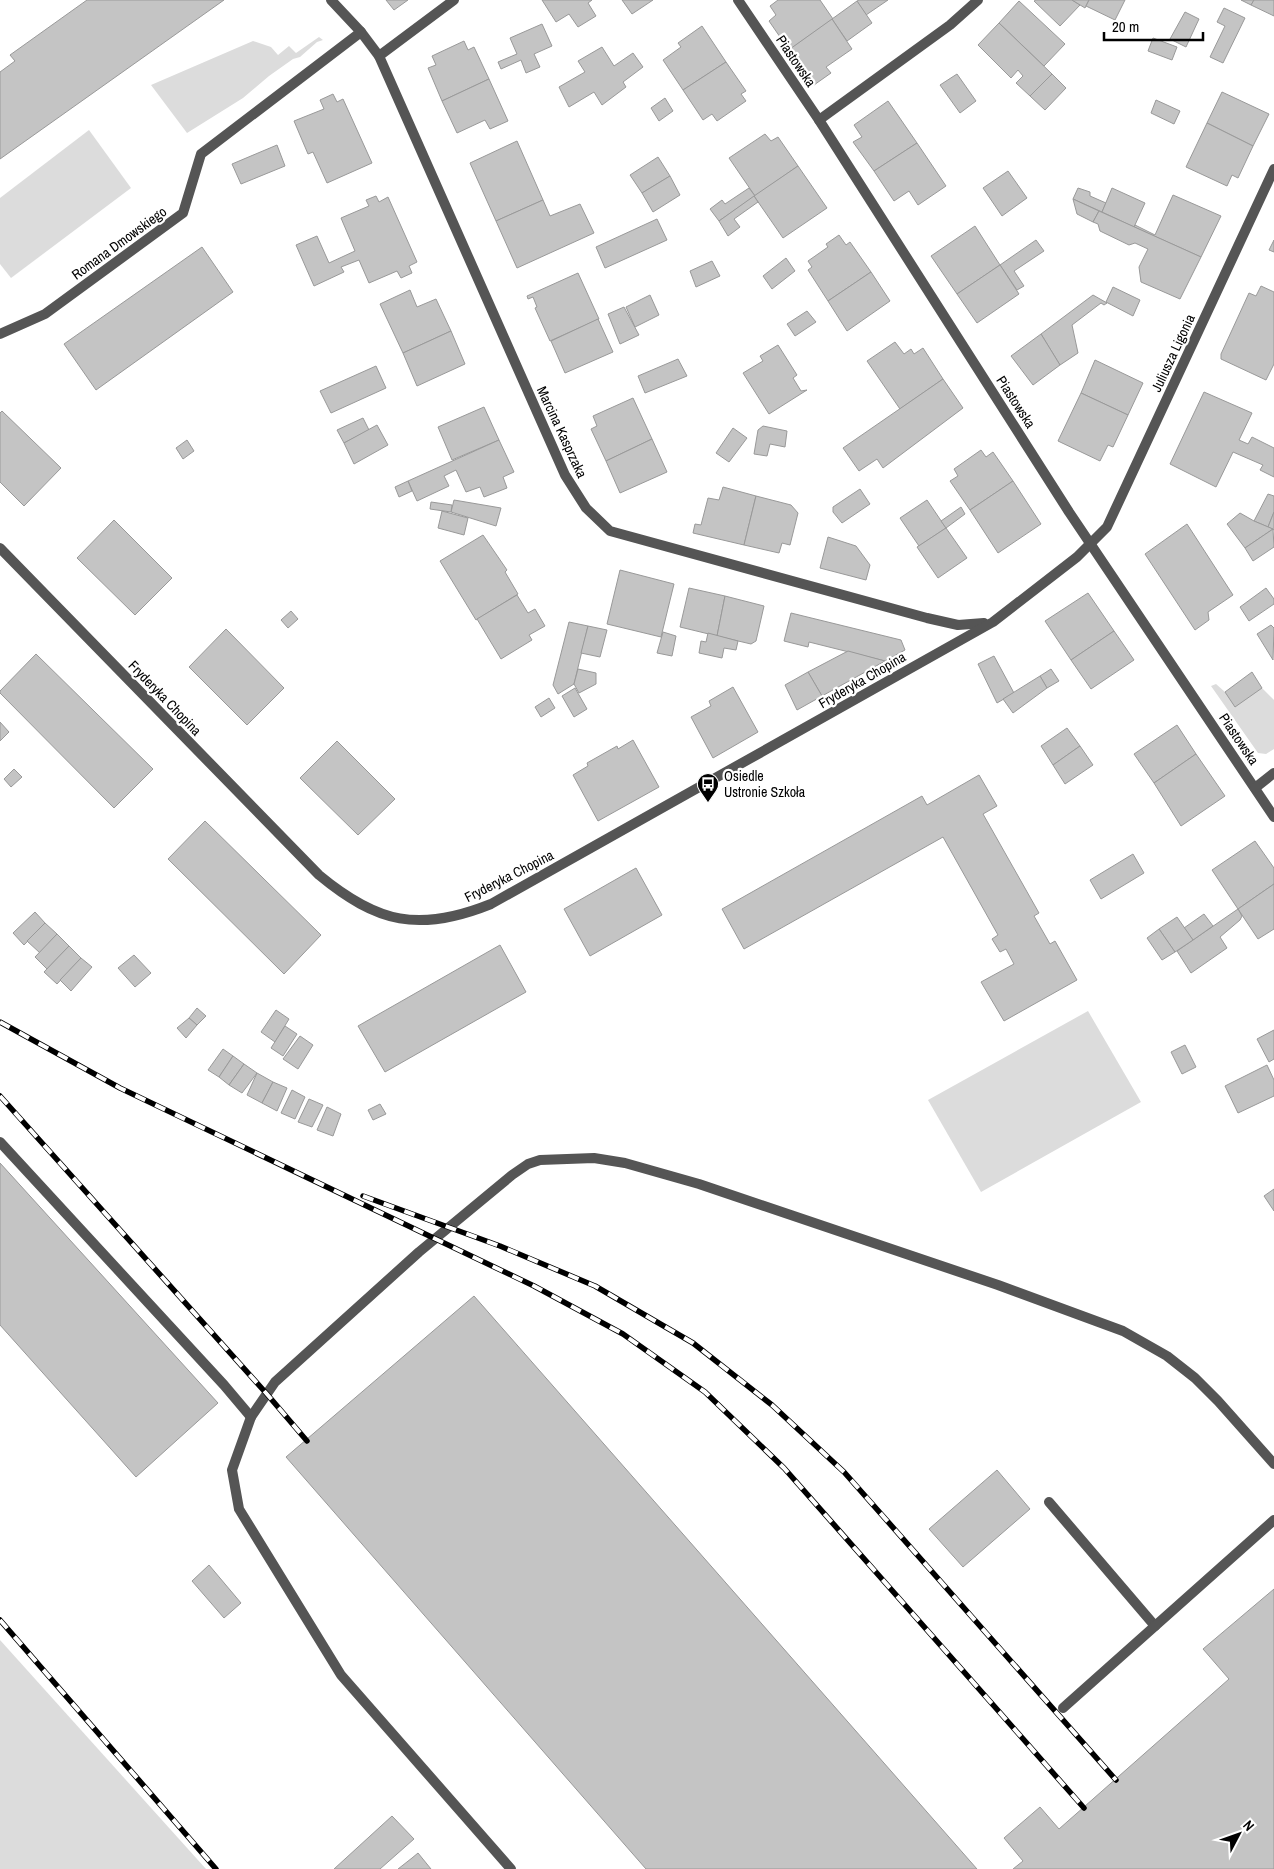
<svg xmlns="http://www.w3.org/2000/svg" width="1274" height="1869" viewBox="0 0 1274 1869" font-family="'Archivo Narrow',sans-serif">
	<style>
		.green { fill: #dcdcdc }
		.building { fill: #c4c4c4; stroke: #999 }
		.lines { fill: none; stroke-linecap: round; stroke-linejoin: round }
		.lane { stroke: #555; stroke-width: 10 }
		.street { stroke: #555; stroke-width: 10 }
		.rail-casing { stroke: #000; stroke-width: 5.5 }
		.rail { stroke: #fff; stroke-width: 4; stroke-dasharray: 11; stroke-linecap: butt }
		.labels { text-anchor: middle; stroke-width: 4.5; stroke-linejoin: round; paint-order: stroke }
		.street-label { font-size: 14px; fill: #000; stroke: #fff }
		.poi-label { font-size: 14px; fill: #000; stroke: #fff; text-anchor: start }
	</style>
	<rect width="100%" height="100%" fill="#fff"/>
	<g class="green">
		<path d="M 319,37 L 323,40 L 317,42 L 300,57 L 293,59 L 269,76 L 243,98 L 187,133 L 151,85 L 253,41 L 271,47 L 278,55 L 289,46 L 296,53 Z"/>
		<path d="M 89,130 L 131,188 L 11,278 L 0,264 L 0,198 Z"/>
		<path d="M 1216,684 L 1225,692 L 1235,706 L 1262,688 L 1274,700 L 1274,749 L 1266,754 L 1258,753 L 1211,686 Z"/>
		<path d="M 1088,1011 L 1141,1102 L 981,1192 L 928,1100 Z"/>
		<path d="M 0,1640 L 206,1869 L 0,1869 Z"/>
	</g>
	<g class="building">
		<path d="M 87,0 L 224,0 L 0,159 L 0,72 L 15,61 L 10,55 Z"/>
		<path d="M 386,0 L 408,0 L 394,10 Z"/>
		<path d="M 542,0 L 592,0 L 588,3 L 596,16 L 578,27 L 569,14 L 556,22 Z"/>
		<path d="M 622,0 L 653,0 L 632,14 Z"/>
		<path d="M 778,0 L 820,0 L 833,19 L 789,50 L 769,21 L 776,15 L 770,6 Z"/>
		<path d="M 859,0 L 888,0 L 866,15 L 857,1 Z"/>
		<path d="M 1036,0 L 1072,0 L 1080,5 L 1060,26 L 1034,1 Z"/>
		<path d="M 1072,0 L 1089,0 L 1085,8 Z"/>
		<path d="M 1089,0 L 1125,0 L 1115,20 L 1086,6 Z"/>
		<path d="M 1241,0 L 1254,0 L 1251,5 Z"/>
		<path d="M 1254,0 L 1274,0 L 1274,16 L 1251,5 Z"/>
		<path d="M 857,1 L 872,23 L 847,41 L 832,19 Z"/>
		<path d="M 1019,1 L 1065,44 L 1044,66 L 999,23 Z"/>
		<path d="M 1224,8 L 1245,18 L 1223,63 L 1210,57 L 1225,26 L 1217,22 Z"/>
		<path d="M 1185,12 L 1199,19 L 1186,47 L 1170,39 Z"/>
		<path d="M 832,19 L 852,49 L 826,67 L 831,73 L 814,85 L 790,49 Z"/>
		<path d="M 999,23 L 1052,74 L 1030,96 L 1016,83 L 1023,76 L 1018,70 L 1011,78 L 978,45 Z"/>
		<path d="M 542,24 L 552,46 L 534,54 L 540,67 L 526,73 L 521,60 L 501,69 L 498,62 L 517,54 L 510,38 Z"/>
		<path d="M 702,26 L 726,62 L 683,90 L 663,60 L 681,47 L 678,43 Z"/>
		<path d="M 1153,38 L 1177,47 L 1172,60 L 1148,51 Z"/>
		<path d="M 464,41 L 468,50 L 474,47 L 489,79 L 442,101 L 428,68 L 436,65 L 432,56 Z"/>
		<path d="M 602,47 L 614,66 L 633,53 L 643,67 L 623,82 L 626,87 L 602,105 L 594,92 L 569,107 L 559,87 L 585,72 L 578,61 Z"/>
		<path d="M 726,62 L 746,91 L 741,94 L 746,101 L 717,121 L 712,114 L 703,120 L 683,90 Z"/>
		<path d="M 957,74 L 976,101 L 960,113 L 940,85 Z"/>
		<path d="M 1052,74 L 1066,88 L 1045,110 L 1030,96 Z"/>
		<path d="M 489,79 L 508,121 L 490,129 L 485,120 L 457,133 L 442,101 Z"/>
		<path d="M 1222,92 L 1269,114 L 1253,146 L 1207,123 Z"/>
		<path d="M 333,94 L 337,102 L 343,99 L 372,163 L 327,183 L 313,152 L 308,154 L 294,121 L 324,109 L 320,100 Z"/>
		<path d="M 665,98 L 673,111 L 659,121 L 651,108 Z"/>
		<path d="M 1156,100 L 1180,111 L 1174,124 L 1151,113 Z"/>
		<path d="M 888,101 L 917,143 L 874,171 L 853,142 L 862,137 L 854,125 Z"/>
		<path d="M 1207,123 L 1253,146 L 1238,178 L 1232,175 L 1227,186 L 1186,167 Z"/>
		<path d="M 765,134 L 771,141 L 778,137 L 798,166 L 755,196 L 729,158 Z"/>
		<path d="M 517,141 L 543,200 L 496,221 L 470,163 Z"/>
		<path d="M 917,143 L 946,186 L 918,205 L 909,191 L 894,201 L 874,171 Z"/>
		<path d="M 277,145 L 285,166 L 241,184 L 232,164 Z"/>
		<path d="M 658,157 L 670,176 L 642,193 L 630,175 Z"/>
		<path d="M 798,166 L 827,208 L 783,238 L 754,196 Z"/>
		<path d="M 1008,171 L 1027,198 L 1002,216 L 983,188 Z"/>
		<path d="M 670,176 L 680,195 L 653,212 L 642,193 Z"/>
		<path d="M 749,188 L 755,196 L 719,221 L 710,209 L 722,200 L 725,204 Z"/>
		<path d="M 1078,188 L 1090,192 L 1090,196 L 1106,203 L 1102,212 L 1073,199 Z"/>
		<path d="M 1112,188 L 1145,203 L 1134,227 L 1102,212 Z"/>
		<path d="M 1173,195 L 1221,216 L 1201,257 L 1134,227 L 1135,225 L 1155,235 Z"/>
		<path d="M 376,196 L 379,202 L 388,197 L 417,262 L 409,266 L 412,273 L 401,278 L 397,271 L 369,283 L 359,260 L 341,267 L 344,272 L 314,286 L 296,245 L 317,236 L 329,263 L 355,251 L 341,218 L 369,206 L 366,200 Z"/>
		<path d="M 754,196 L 758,202 L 734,219 L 740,227 L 728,236 L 719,221 Z"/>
		<path d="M 1073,199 L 1099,211 L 1093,222 L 1077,214 Z"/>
		<path d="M 543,200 L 550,216 L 580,204 L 594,233 L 517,268 L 496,221 Z"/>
		<path d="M 1099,211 L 1201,257 L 1180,299 L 1141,282 L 1139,267 L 1148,249 L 1135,243 L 1129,245 L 1100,231 L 1098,224 L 1093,222 Z"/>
		<path d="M 657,219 L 667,240 L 605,268 L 596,247 Z"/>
		<path d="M 975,226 L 1000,265 L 957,294 L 931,256 Z"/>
		<path d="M 839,235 L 846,245 L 850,242 L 871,272 L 828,301 L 808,270 L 812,267 L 808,261 L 828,247 L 826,244 Z"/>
		<path d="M 1036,240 L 1044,251 L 1014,271 L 1024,286 L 1017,290 L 1000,265 Z"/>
		<path d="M 1274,240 L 1274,252 L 1269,250 Z"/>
		<path d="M 202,247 L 233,292 L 96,390 L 64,344 Z"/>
		<path d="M 786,258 L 795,271 L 772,289 L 763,276 Z"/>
		<path d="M 712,261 L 720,276 L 696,287 L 690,271 Z"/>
		<path d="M 1000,265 L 1019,294 L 977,323 L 957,294 Z"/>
		<path d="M 871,272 L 890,301 L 847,331 L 828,301 Z"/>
		<path d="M 578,273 L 599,319 L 550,341 L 535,308 L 537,307 L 533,297 L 528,299 L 527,296 Z"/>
		<path d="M 1261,286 L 1274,292 L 1274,364 L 1266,380 L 1221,359 L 1221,354 L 1249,293 L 1256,296 Z"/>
		<path d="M 1113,287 L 1140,300 L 1133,316 L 1106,302 Z"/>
		<path d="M 410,290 L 417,307 L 436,299 L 451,331 L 403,353 L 380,304 Z"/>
		<path d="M 650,295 L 659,315 L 635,327 L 626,307 Z"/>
		<path d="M 1093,295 L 1107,303 L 1104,305 L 1101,303 L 1072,325 L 1078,353 L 1060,365 L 1041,334 Z"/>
		<path d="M 624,307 L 639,335 L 620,344 L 608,314 Z"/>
		<path d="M 807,311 L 816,322 L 795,336 L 787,324 Z"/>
		<path d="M 598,319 L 613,352 L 565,373 L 551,341 Z"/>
		<path d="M 451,331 L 465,364 L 417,386 L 403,353 Z"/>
		<path d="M 1041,334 L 1060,365 L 1033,385 L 1011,356 Z"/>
		<path d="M 895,342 L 904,354 L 911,349 L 914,354 L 923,348 L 943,379 L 900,409 L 867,361 Z"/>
		<path d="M 778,345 L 797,375 L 793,378 L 801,391 L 807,390 L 769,414 L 743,373 L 763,361 L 760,356 Z"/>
		<path d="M 678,359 L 687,376 L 645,393 L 638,376 Z"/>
		<path d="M 1095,360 L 1143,383 L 1128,415 L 1081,393 Z"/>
		<path d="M 376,366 L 386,388 L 331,413 L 320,391 Z"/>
		<path d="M 943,379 L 963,408 L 883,468 L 877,459 L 859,471 L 843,448 Z"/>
		<path d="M 1204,392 L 1252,413 L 1239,440 L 1248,444 L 1252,437 L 1274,448 L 1274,477 L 1260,470 L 1263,465 L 1233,452 L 1216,487 L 1170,464 Z"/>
		<path d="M 1081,393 L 1128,415 L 1113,447 L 1108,445 L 1100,461 L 1058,441 Z"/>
		<path d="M 633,398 L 652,439 L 606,461 L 591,429 L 597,426 L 593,416 Z"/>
		<path d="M 484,407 L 499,440 L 452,460 L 438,427 Z"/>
		<path d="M 2,411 L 61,468 L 24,506 L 0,482 L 0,413 Z"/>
		<path d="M 363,418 L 369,430 L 344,443 L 337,430 Z"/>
		<path d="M 377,425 L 388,445 L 354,464 L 344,443 Z"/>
		<path d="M 763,426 L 787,431 L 785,447 L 770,444 L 767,456 L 754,454 L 758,430 Z"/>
		<path d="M 733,428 L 747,438 L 729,462 L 716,453 Z"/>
		<path d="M 652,439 L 667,472 L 620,493 L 606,461 Z"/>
		<path d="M 187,440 L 194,451 L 183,459 L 176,448 Z"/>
		<path d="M 499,440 L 514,472 L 503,477 L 507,488 L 484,497 L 480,487 L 466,492 L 456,470 L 444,476 L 449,486 L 417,501 L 408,481 Z"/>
		<path d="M 981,450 L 986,457 L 993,452 L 1013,481 L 970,510 L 950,481 L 958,476 L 954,469 Z"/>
		<path d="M 408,481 L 412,491 L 399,497 L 395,487 Z"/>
		<path d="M 1013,481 L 1041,524 L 998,553 L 970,510 Z"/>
		<path d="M 723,487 L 756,496 L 744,545 L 693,533 L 695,524 L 701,525 L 708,498 L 719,500 Z"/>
		<path d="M 860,489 L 870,504 L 842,523 L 833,512 L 833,507 Z"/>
		<path d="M 1268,494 L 1274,496 L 1274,512 L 1268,527 L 1254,521 Z"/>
		<path d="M 756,496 L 791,505 L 798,513 L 790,545 L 782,543 L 779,553 L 744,545 Z"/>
		<path d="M 454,500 L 501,508 L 496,526 L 451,512 Z"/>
		<path d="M 927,500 L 946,528 L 919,546 L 900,518 Z"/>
		<path d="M 431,502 L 452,505 L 451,512 L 430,509 Z"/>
		<path d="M 961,507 L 965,514 L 946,528 L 941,521 Z"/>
		<path d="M 442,511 L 468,518 L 464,535 L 438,528 Z"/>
		<path d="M 1274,512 L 1274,530 L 1268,527 Z"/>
		<path d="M 1240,513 L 1254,521 L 1273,529 L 1245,548 L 1227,524 Z"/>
		<path d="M 114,520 L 172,578 L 135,615 L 77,558 Z"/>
		<path d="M 1187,524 L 1233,595 L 1208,612 L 1209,620 L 1195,630 L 1145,554 Z"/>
		<path d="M 946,528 L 967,558 L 938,578 L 917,547 Z"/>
		<path d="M 1273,529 L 1274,547 L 1253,561 L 1245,548 Z"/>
		<path d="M 483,535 L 507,570 L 505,572 L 518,594 L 476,620 L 440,561 Z"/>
		<path d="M 828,537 L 856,546 L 870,565 L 866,580 L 820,568 Z"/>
		<path d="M 620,570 L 674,584 L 661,637 L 607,624 Z"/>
		<path d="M 689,588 L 725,596 L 717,636 L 680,627 Z"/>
		<path d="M 1266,588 L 1274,599 L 1274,604 L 1249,621 L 1240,607 Z"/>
		<path d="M 1088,593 L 1114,631 L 1071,660 L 1045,621 Z"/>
		<path d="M 517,595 L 528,613 L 535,609 L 545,626 L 529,635 L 532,640 L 501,659 L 477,619 Z"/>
		<path d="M 725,596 L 764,606 L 756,641 L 751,644 L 717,636 Z"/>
		<path d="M 291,611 L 298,619 L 288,628 L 281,620 Z"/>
		<path d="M 791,613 L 901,640 L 905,650 L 885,661 L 809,642 L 808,647 L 784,641 Z"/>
		<path d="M 569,622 L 588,626 L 574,684 L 558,694 L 553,685 Z"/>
		<path d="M 1271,625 L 1274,628 L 1273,660 L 1257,634 Z"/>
		<path d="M 588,626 L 607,630 L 600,657 L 581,653 Z"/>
		<path d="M 226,629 L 284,688 L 247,725 L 189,667 Z"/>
		<path d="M 1114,631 L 1134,660 L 1091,689 L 1071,660 Z"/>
		<path d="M 663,632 L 676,636 L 672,656 L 657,653 Z"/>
		<path d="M 708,633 L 738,641 L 736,650 L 724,648 L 722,658 L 699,653 L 701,641 L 706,642 Z"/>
		<path d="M 848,651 L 885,661 L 822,696 L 808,672 Z"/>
		<path d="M 36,654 L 153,769 L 114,808 L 0,693 L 0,691 Z"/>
		<path d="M 994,656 L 1014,693 L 997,703 L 978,664 Z"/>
		<path d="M 578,669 L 596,673 L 596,684 L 579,693 L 574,684 Z"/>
		<path d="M 1051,669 L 1059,681 L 1047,688 L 1040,676 Z"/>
		<path d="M 808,672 L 822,696 L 797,710 L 785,685 Z"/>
		<path d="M 1252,672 L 1262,688 L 1235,707 L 1225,692 Z"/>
		<path d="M 1040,676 L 1047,688 L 1013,713 L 1003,699 Z"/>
		<path d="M 733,687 L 758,732 L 713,758 L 691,717 L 711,706 L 709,701 Z"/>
		<path d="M 575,688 L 587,709 L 574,717 L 562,696 Z"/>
		<path d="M 549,698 L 555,708 L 541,717 L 535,707 Z"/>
		<path d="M 0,722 L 9,732 L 0,741 Z"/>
		<path d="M 1177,725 L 1196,754 L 1154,783 L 1134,754 Z"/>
		<path d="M 1067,728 L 1080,746 L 1053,765 L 1041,746 Z"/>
		<path d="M 633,740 L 659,787 L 598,821 L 573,775 L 588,766 L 587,763 L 617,746 L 618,749 Z"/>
		<path d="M 337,741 L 395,799 L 358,835 L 300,778 Z"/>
		<path d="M 1080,746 L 1093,765 L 1065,784 L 1053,765 Z"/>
		<path d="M 1196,754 L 1225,796 L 1181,826 L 1154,783 Z"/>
		<path d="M 14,769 L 22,777 L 11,787 L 4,779 Z"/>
		<path d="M 979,775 L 997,806 L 983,814 L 1039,913 L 1034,916 L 1050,944 L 1055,941 L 1077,980 L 1004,1021 L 981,982 L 1014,964 L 1006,949 L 1000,952 L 992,939 L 998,935 L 943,837 L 744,949 L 722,909 L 922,796 L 927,805 Z"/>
		<path d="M 205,821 L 321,935 L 284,974 L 168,859 Z"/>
		<path d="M 1255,841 L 1274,868 L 1274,884 L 1238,909 L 1212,870 Z"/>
		<path d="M 1133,854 L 1144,873 L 1101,899 L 1090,880 Z"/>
		<path d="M 636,868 L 662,915 L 590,956 L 564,909 Z"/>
		<path d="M 1274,884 L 1274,929 L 1258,939 L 1238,909 Z"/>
		<path d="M 1238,909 L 1242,916 L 1240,920 L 1220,937 L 1227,948 L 1191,973 L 1177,951 Z"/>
		<path d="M 35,912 L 45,923 L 24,945 L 13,933 Z"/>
		<path d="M 1204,914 L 1213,926 L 1193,940 L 1184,928 Z"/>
		<path d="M 1177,917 L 1193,940 L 1175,952 L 1159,929 Z"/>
		<path d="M 45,923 L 57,934 L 40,953 L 27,941 Z"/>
		<path d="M 1159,929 L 1175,952 L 1162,960 L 1147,938 Z"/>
		<path d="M 57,934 L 69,946 L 47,969 L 35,957 Z"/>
		<path d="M 500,945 L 526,992 L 385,1072 L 358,1026 Z"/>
		<path d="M 69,946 L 81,958 L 57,984 L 44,972 Z"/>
		<path d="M 134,955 L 151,973 L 135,987 L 118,968 Z"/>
		<path d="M 81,958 L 92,967 L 71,991 L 60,980 Z"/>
		<path d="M 197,1008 L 206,1016 L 197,1025 L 189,1018 Z"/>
		<path d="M 276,1010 L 289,1019 L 275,1042 L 261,1032 Z"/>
		<path d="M 189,1018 L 197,1025 L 186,1038 L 177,1028 Z"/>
		<path d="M 285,1026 L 297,1034 L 283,1056 L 271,1048 Z"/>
		<path d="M 1274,1030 L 1274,1059 L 1269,1062 L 1257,1039 Z"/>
		<path d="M 300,1036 L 313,1045 L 298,1069 L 283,1059 Z"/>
		<path d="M 1185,1045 L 1196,1067 L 1182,1074 L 1171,1052 Z"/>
		<path d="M 223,1049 L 233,1056 L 219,1077 L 208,1070 Z"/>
		<path d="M 233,1056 L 244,1064 L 229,1085 L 219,1077 Z"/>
		<path d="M 244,1064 L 257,1073 L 242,1093 L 229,1085 Z"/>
		<path d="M 1267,1065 L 1274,1080 L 1274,1096 L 1238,1113 L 1225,1086 Z"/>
		<path d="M 257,1073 L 273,1082 L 262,1103 L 247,1095 Z"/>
		<path d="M 273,1082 L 287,1088 L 277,1111 L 262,1103 Z"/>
		<path d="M 292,1090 L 305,1097 L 295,1119 L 281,1113 Z"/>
		<path d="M 309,1099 L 323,1105 L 312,1127 L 298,1122 Z"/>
		<path d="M 380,1104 L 386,1114 L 373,1120 L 368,1110 Z"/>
		<path d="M 327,1107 L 341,1114 L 333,1136 L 317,1130 Z"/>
		<path d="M 0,1163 L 218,1403 L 136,1477 L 0,1325 Z"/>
		<path d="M 1274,1189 L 1274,1211 L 1264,1196 Z"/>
		<path d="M 474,1296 L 977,1869 L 646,1869 L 286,1457 Z"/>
		<path d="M 997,1470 L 1030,1509 L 963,1567 L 929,1529 Z"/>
		<path d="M 209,1565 L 241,1603 L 224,1618 L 192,1581 Z"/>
		<path d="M 1274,1589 L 1274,1869 L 1013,1869 L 1023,1861 L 1004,1838 L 1040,1807 L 1059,1829 L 1229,1679 L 1203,1649 Z"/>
		<path d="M 392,1816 L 414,1839 L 380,1869 L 334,1869 Z"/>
		<path d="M 418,1853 L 431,1869 L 398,1869 L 412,1858 Z"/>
	</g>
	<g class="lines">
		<g class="lane">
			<path d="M 0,1142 L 224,1385 L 251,1417"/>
			<path d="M 1049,1502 L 1155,1626"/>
			<path d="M 1063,1708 L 1274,1520"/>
			<path d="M 511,1869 L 341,1675 L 239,1509 L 232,1470 L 251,1417 L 275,1382 L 419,1252 L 512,1175 L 528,1164 L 540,1160 L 594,1158 L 625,1163 L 699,1184 L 998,1285 L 1123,1331 L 1167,1356 L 1195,1378 L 1218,1401 L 1274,1464"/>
		</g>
		<g class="street">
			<path d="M 331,0 L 361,32 L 379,56 L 565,475 L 586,508 L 610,531 L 927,618 L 958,625 L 984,623"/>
			<path d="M 738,0 L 819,120 L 1069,512 L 1274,817"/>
			<path d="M 379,56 L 454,0"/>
			<path d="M 819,120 L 950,25 L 978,0"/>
			<path d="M 0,334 L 45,314 L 183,213 L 201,154 L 361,32"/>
			<path d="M 0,548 L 319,875 C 377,923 419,933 491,904 L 993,622 L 1077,557 L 1107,527 L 1274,169"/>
			<path d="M 1255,788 L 1274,773"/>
		</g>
		<g class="rail-casing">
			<g id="rail">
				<path d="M 0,1022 L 120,1088 L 534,1286 L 623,1334 L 705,1392 L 784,1468 L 1084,1808"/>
				<path d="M 0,1096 L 266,1393 L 307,1441"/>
				<path d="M 363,1196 L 500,1246 L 595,1286 L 693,1343 L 772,1405 L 844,1472 L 1116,1780"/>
				<path d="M 0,1620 L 216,1869"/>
			</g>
		</g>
		<use href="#rail" class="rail"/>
	</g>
	<defs>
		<g id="bus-pin" transform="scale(1.125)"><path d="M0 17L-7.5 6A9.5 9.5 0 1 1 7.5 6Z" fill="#000" stroke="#fff"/><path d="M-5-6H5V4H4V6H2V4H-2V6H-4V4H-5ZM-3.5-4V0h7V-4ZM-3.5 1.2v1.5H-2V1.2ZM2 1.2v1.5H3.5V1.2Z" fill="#fff"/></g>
	</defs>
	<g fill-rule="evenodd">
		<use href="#bus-pin" x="708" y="784"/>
	</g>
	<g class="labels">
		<g class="street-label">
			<text transform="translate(796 61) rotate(56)" y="5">Piastowska</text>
			<text transform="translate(119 243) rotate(-36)" y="5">Romana Dmowskiego</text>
			<text transform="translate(1173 353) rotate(-65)" y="5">Juliusza Ligonia</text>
			<text transform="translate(1016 402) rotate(57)" y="5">Piastowska</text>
			<text transform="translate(562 432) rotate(65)" y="5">Marcina Kasprzaka</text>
			<text transform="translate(862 680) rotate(-30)" y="5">Fryderyka Chopina</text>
			<text transform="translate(165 698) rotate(46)" y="5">Fryderyka Chopina</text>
			<text transform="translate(1239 739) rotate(56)" y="5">Piastowska</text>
			<text transform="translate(509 876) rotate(-27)" y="5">Fryderyka Chopina</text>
		</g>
		<g class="poi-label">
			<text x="724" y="781">Osiedle<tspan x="724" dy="16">Ustronie Szkoła</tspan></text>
		</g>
	</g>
	<g transform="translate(1239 1834) rotate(49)" stroke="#ffffff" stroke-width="4" paint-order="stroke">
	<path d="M0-4L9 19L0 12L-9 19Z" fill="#000000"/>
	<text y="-8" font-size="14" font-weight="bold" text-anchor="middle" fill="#000000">N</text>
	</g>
	<path d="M1104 32v8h99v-8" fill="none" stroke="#000000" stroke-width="2.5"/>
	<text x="1112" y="32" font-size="15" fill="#000000" stroke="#ffffff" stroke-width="4" paint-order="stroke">20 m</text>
</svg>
